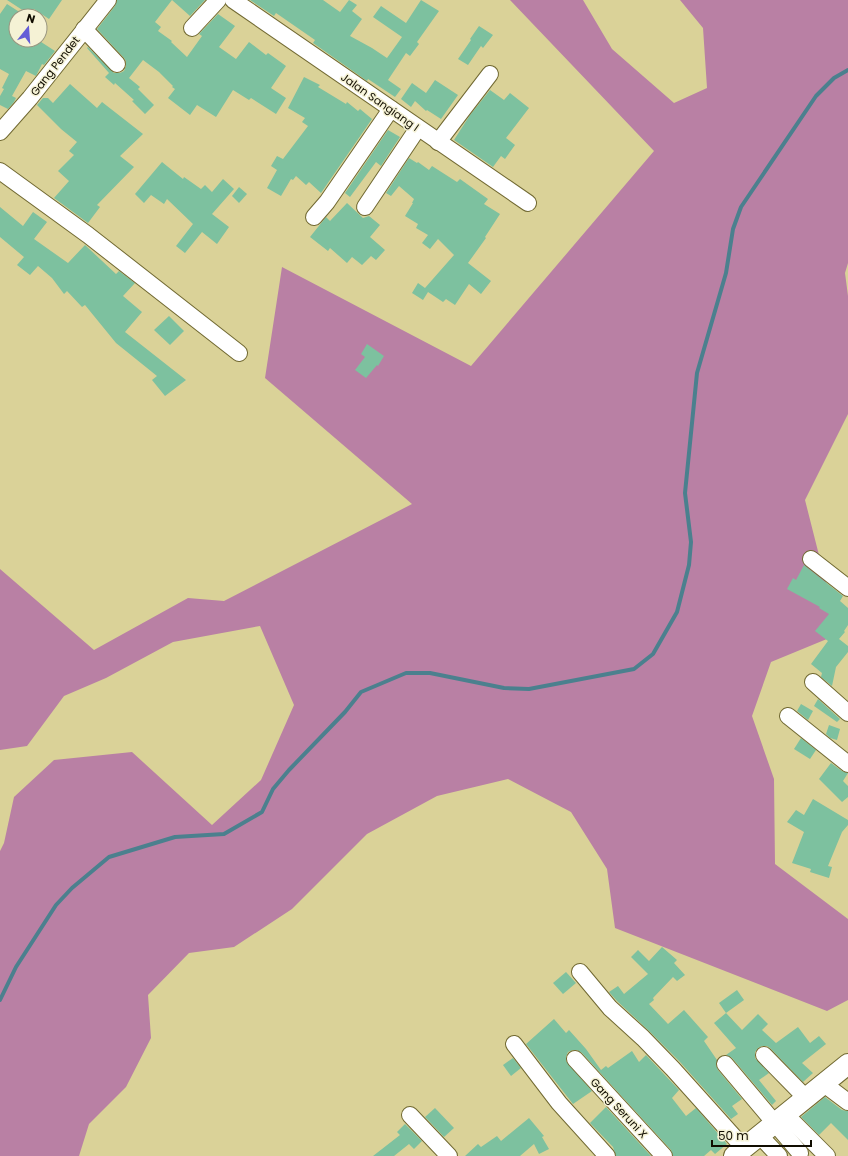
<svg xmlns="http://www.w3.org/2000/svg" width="848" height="1156" viewBox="0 0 848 1156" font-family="Poppins,sans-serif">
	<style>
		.forest { fill: #b980a4 }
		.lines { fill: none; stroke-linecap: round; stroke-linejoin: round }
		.stream { stroke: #4b808e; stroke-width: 4 }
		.building { fill: #7dc19f }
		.minor-casing { stroke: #716932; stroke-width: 18 }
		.tertiary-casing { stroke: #716932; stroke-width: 22 }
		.minor { stroke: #fff; stroke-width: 16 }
		.tertiary { stroke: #fff; stroke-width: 20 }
		.labels { text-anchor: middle; stroke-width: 3; stroke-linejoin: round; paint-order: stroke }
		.street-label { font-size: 11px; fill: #100c00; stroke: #f5f2d5 }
	</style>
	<rect width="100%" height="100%" fill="#dad298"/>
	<path class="forest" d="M 510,0 L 583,0 L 612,49 L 674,103 L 707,88 L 703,28 L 680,0 L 848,0 L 848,263 L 845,273 L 848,296 L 848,414 L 805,500 L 839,634 L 771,662 L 752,716 L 774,779 L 775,864 L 848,919 L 848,1000 L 827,1011 L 615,928 L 607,869 L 571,812 L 508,779 L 437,796 L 367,834 L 292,909 L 234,947 L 189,953 L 148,995 L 151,1038 L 126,1087 L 89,1124 L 79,1156 L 0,1156 L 0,851 L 4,843 L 14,797 L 54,760 L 132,752 L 212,825 L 261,780 L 294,705 L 260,626 L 173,642 L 106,678 L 64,696 L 27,746 L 0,750 L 0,569 L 94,650 L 188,598 L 224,601 L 412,504 L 265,378 L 282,267 L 471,366 L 654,151 Z"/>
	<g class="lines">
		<path class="stream" d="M 0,1000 L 16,967 L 56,905 L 72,888 L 109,857 L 175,837 L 224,834 L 262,812 L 273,789 L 289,770 L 345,712 L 361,692 L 406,673 L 430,673 L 504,688 L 529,689 L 634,669 L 653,654 L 677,612 L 689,565 L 691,542 L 685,493 L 697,373 L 726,273 L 733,229 L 741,207 L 816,96 L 834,78 L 848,70"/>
	</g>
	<g class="building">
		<path d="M 7,0 L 62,0 L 49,19 L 34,9 L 30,15 Z"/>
		<path d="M 117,0 L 205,0 L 190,16 L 172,0 L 155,22 L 161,27 L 158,31 L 172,41 L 171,42 L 187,57 L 202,36 L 199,34 L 218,14 L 235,26 L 219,47 L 236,59 L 249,42 L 266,55 L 268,53 L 286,66 L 271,88 L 286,98 L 276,114 L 251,98 L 249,100 L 233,90 L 216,117 L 197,105 L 190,115 L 168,98 L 175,89 L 172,87 L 173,86 L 159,72 L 143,60 L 129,78 L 140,87 L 138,89 L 154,105 L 145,114 L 132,101 L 134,100 L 115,83 L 114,85 L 105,77 L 109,73 L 87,48 L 88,47 L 114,73 L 120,73 L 124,71 L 126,66 L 126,61 L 124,58 L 97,29 L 115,6 Z"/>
		<path d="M 250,0 L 323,0 L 340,12 L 349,0 L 357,5 L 352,11 L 362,19 L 350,36 L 372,48 L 387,58 L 402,37 L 373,17 L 381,6 L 406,23 L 421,0 L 439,11 L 417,42 L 419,44 L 410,56 L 406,53 L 388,80 L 401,89 L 395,97 L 368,79 L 367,81 L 313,43 L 315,40 L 276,13 L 274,16 Z"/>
		<path d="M 7,4 L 21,13 L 19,16 L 16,16 L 16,21 L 11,30 L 16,32 L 16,40 L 38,40 L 55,51 L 44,65 L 42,64 L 36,76 L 26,71 L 12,96 L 16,98 L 14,102 L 8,109 L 0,105 L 0,96 L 4,89 L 2,88 L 9,74 L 0,69 L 0,14 Z"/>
		<path d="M 479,26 L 493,35 L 483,48 L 481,46 L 468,65 L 458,59 L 471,40 L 470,39 Z"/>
		<path d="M 304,77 L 320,85 L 318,87 L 346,104 L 347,102 L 358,111 L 360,109 L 372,119 L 321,193 L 309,182 L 306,185 L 296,176 L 293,180 L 291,179 L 281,196 L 267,188 L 277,170 L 271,166 L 277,156 L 283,159 L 308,126 L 302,122 L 305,118 L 288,108 Z"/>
		<path d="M 435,80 L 458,95 L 441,119 L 427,110 L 426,111 L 415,101 L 411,107 L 401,99 L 412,83 L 426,93 Z"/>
		<path d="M 70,84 L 97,108 L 102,102 L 143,134 L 120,156 L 134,167 L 97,205 L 100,207 L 88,223 L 54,198 L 69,181 L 58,171 L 74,155 L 69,151 L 77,142 L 61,129 L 37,105 L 43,98 L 48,98 L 53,103 Z"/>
		<path d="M 490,90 L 504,100 L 510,93 L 529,108 L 506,138 L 515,145 L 505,159 L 501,156 L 493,167 L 454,140 L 470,115 Z"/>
		<path d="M 388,130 L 400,137 L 381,166 L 376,162 L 350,197 L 345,193 Z"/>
		<path d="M 409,158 L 417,163 L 418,162 L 429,170 L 432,166 L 457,182 L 460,179 L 488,199 L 484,204 L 500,214 L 485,237 L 486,238 L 468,263 L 491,281 L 481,294 L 469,284 L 455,305 L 446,299 L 443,302 L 428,292 L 423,300 L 412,293 L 418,283 L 425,288 L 454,255 L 438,239 L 430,249 L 422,243 L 428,235 L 416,228 L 418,224 L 405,216 L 413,203 L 412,203 L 414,199 L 399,186 L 391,196 L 386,193 Z"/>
		<path d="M 162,162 L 183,179 L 184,177 L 201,189 L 205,185 L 212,192 L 223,179 L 234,189 L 212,214 L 229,227 L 217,244 L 202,232 L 185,253 L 176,246 L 193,224 L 167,199 L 164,204 L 151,195 L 144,203 L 135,194 Z"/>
		<path d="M 239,187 L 247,194 L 239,203 L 232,196 Z"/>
		<path d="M 347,203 L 363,218 L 369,216 L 380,225 L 370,237 L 385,250 L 376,260 L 371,256 L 362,265 L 352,257 L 347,263 L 330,248 L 328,251 L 310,237 L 326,217 L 330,221 Z"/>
		<path d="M 0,207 L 23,226 L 33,212 L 47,222 L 34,239 L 68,263 L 85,245 L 116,274 L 119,271 L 135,283 L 123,296 L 142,312 L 125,332 L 186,380 L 165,396 L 152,380 L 157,376 L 116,343 L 85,305 L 82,307 L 67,291 L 64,294 L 52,278 L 38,266 L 30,275 L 17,265 L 24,257 L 0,237 Z"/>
		<path d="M 169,316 L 184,331 L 170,345 L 154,330 Z"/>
		<path d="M 367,344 L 384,356 L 378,366 L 377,365 L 366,378 L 355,370 L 365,357 L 361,354 Z"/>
		<path d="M 804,565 L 843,596 L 840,601 L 848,608 L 848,625 L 844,631 L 845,632 L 839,639 L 848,646 L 848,652 L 836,667 L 832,686 L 821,677 L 822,673 L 811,664 L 828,641 L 815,631 L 829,614 L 819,608 L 820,607 L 787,589 L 793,578 L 796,580 Z"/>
		<path d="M 818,699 L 840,719 L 837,722 L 814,706 Z"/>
		<path d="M 801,704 L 813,711 L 808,720 L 797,711 Z"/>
		<path d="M 829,725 L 840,729 L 837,740 L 830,738 L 826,734 Z"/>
		<path d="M 801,738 L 816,750 L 810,759 L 794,749 Z"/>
		<path d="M 831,763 L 842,771 L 848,773 L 843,781 L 848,786 L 848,797 L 842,802 L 819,779 Z"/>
		<path d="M 813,799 L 848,820 L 848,825 L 842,832 L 828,866 L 832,867 L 829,878 L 810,872 L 811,869 L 792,863 L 804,832 L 787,822 L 796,810 L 804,815 Z"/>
		<path d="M 662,947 L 677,960 L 674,963 L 685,975 L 677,981 L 673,977 L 653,998 L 654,1000 L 649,1004 L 668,1024 L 684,1010 L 708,1037 L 704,1041 L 717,1060 L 716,1065 L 718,1070 L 742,1099 L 732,1106 L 738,1114 L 731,1119 L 680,1062 L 649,1031 L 617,1001 L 609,992 L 618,986 L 624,994 L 648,974 L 631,957 L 638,950 L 649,961 Z"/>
		<path d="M 566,972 L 576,983 L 563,994 L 553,983 Z"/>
		<path d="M 737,990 L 744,1000 L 726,1013 L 719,1003 Z"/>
		<path d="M 726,1013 L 742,1030 L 758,1014 L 768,1024 L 762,1030 L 776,1043 L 798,1027 L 810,1043 L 819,1036 L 826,1044 L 802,1063 L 813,1073 L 803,1082 L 770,1048 L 767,1046 L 762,1046 L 758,1048 L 755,1052 L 755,1058 L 769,1073 L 759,1080 L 776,1101 L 772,1105 L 732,1058 L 726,1055 L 736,1048 L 714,1023 Z"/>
		<path d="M 554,1019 L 566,1033 L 569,1030 L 586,1049 L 601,1070 L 606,1066 L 608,1068 L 632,1051 L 639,1062 L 646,1055 L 679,1090 L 672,1098 L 686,1116 L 696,1108 L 727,1144 L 715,1154 L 711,1150 L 704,1156 L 673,1156 L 671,1150 L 582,1053 L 577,1050 L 573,1050 L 568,1052 L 566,1057 L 566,1061 L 592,1091 L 573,1104 L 526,1044 Z"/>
		<path d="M 513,1058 L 521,1068 L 511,1076 L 503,1065 Z"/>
		<path d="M 825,1097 L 842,1110 L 848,1111 L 848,1140 L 831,1123 L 819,1135 L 801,1117 Z"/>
		<path d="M 606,1107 L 651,1156 L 616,1156 L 613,1147 L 590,1123 Z"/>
		<path d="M 435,1108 L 454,1128 L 444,1137 L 425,1117 Z"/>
		<path d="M 529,1118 L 544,1136 L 542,1137 L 549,1149 L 539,1154 L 534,1144 L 520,1156 L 465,1156 L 478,1144 L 481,1147 L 497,1136 L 501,1141 Z"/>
		<path d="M 405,1124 L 422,1141 L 414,1149 L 409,1144 L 394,1156 L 373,1156 L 400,1135 L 397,1132 Z"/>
	</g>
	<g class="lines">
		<g class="minor-casing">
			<g id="minor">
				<path d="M 233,0 L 528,203"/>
				<path d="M 192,28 L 218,0"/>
				<path d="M 84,29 L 117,64"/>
				<path d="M 0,132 L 30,98 L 108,0"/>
				<path d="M 438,142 L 490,74"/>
				<path d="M 0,171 L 88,235 L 239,353"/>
				<path d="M 365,207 L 418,128"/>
				<path d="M 314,217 L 327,202 L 391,109"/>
				<path d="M 811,559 L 848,588"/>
				<path d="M 813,682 L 848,713"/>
				<path d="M 788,716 L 848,764"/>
				<path d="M 580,972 L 610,1008 L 643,1038 L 673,1069 L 744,1148"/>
				<path d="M 514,1044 L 559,1103 L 607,1156"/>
				<path d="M 764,1055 L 806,1098"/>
				<path d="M 575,1059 L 664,1156"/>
				<path d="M 725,1064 L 800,1153"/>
				<path d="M 824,1084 L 848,1102"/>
				<path d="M 410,1115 L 449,1156"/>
				<path d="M 786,1115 L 827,1156"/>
				<path d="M 760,1136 L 779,1156"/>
			</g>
		</g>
		<g class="tertiary-casing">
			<path id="tertiary" d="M 734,1156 L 848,1064"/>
		</g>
		<use href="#minor" class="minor"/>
		<use href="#tertiary" class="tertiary"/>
	</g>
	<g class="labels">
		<g class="street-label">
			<text transform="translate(55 66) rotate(-52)" y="4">Gang Pendet</text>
			<text transform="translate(380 102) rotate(35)" y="4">Jalan Sangiang I</text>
			<text transform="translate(619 1108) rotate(47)" y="4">Gang Seruni X</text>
		</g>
	</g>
	<g transform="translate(28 28) rotate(17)"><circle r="19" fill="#f5f2d5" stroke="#999680"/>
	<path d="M0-3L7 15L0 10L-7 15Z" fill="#645dd6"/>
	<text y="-6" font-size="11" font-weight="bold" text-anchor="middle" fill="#100c00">N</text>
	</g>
	<path d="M712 1140v6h99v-6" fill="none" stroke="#100c00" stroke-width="2"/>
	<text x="718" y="1140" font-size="12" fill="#100c00" stroke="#f5f2d5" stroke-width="3" paint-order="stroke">50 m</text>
</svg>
